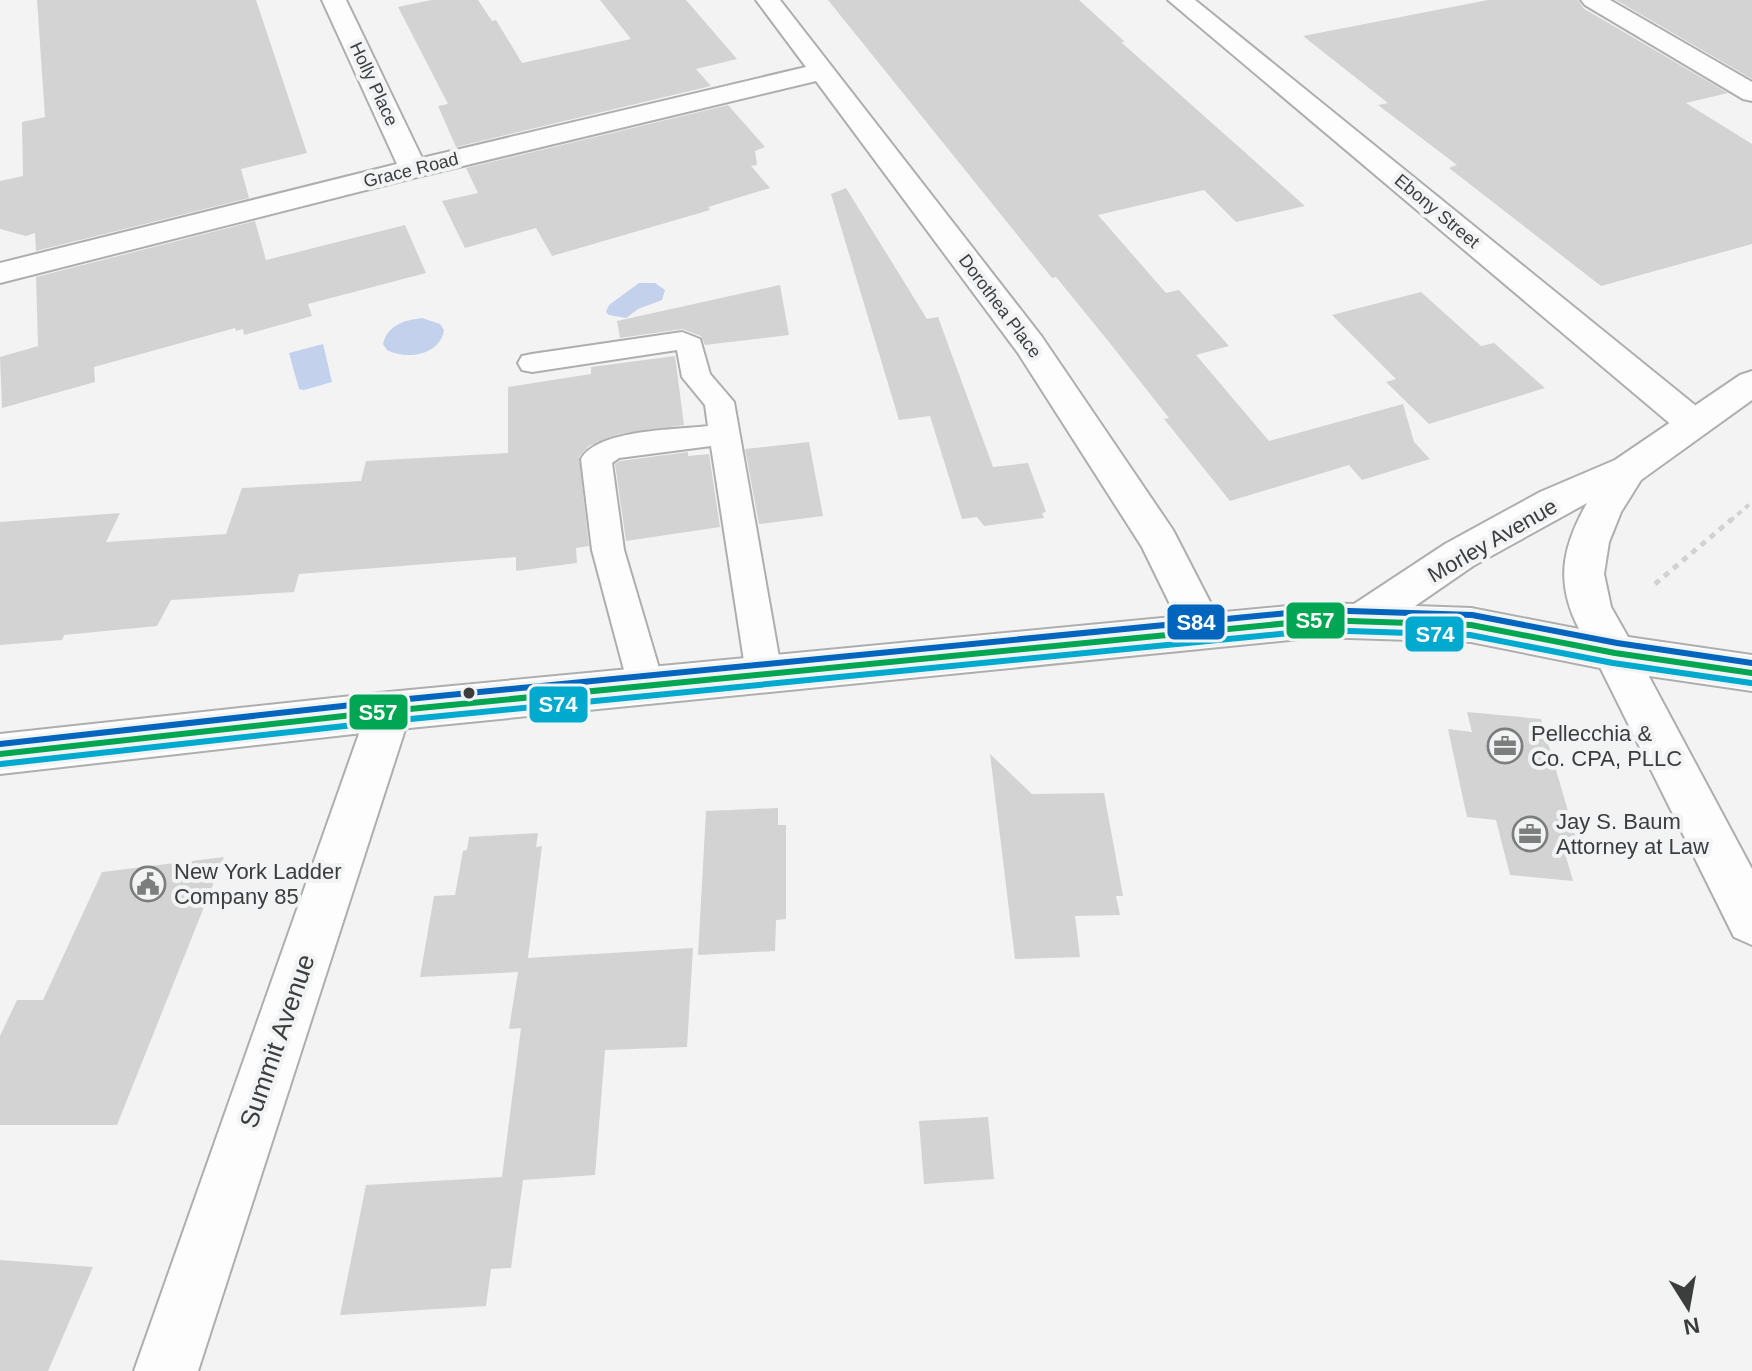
<svg xmlns="http://www.w3.org/2000/svg" width="1752" height="1371" viewBox="0 0 1752 1371" font-family="Helvetica,sans-serif">
	<style>
		.water { fill: #c3d1ed }
		.building { fill: #d3d3d3 }
		.lines { fill: none; stroke-linecap: round; stroke-linejoin: round }
		.lane-casing { stroke: #aeaeae; stroke-width: 4 }
		.street-casing { stroke: #aeaeae; stroke-width: 4 }
		.secondary-casing { stroke: #aeaeae; stroke-width: 4 }
		.path-far1 { stroke: #d1d2d2; stroke-width: 4; stroke-dasharray: 5 5; stroke-linecap: butt }
		.path { stroke: #d1d2d2; stroke-width: 5; stroke-dasharray: 6 6; stroke-linecap: butt }
		.lane { fill: #fdfdfd; fill-rule: evenodd }
		.street { fill: #fdfdfd; fill-rule: evenodd }
		.secondary { fill: #fdfdfd; fill-rule: evenodd }
		.bus-1-casing { stroke: #f2f3f4; stroke-width: 12 }
		.bus-2-casing { stroke: #f2f3f4; stroke-width: 12 }
		.bus-3-casing { stroke: #f2f3f4; stroke-width: 12 }
		.bus-1 { stroke: #00a651; stroke-width: 6 }
		.bus-2 { stroke: #00a9ce; stroke-width: 6 }
		.bus-3 { stroke: #0065bd; stroke-width: 6 }
		.bus-dot { fill: #3c3d3d; stroke: #f2f3f4; stroke-width: 3 }
		.labels { text-anchor: middle; stroke-width: 8; stroke-linejoin: round; paint-order: stroke }
		.far-street-label { font-size: 18px; fill: #3c3d3d; stroke: #f2f3f4 }
		.street-label { font-size: 22px; fill: #3c3d3d; stroke: #f2f3f4 }
		.poi-label { font-size: 22px; fill: #3c3d3d; stroke: #f2f3f4; text-anchor: start }
		.near-street-label { font-size: 26px; fill: #3c3d3d; stroke: #f2f3f4 }
		.line-badge { stroke: #f2f3f4; stroke-width: 3 }
		.badge-label { font-size: 22px; text-anchor: middle; font-weight: bold; fill: #fff }
	</style>
	<rect width="100%" height="100%" fill="#f3f3f3"/>
	<g class="water">
		<path d="M 639,283 L 655,283 L 665,290 L 662,300 L 638,309 L 626,318 L 609,315 L 606,312 L 609,305 Z"/>
		<path d="M 422,318 L 440,324 L 444,330 C 440,356 406,360 387,350 L 383,344 C 387,325 405,320 422,318 Z"/>
		<path d="M 323,344 L 332,382 L 304,390 L 299,389 L 289,353 Z"/>
	</g>
	<g class="building">
		<path d="M 37,0 L 256,0 L 307,153 L 241,169 L 249,198 L 36,251 L 35,233 L 26,236 L 0,229 L 0,181 L 23,176 L 22,122 L 45,117 Z"/>
		<path d="M 431,0 L 478,0 L 492,21 L 496,20 L 522,63 L 631,39 L 600,0 L 686,0 L 737,59 L 696,69 L 711,86 L 456,147 L 438,106 L 448,104 L 398,7 Z"/>
		<path d="M 828,0 L 1079,0 L 1125,42 L 1121,42 L 1305,206 L 1236,222 L 1204,190 L 1098,215 L 1166,293 L 1179,290 L 1229,346 L 1196,355 L 1269,441 L 1403,404 L 1414,442 L 1430,459 L 1362,480 L 1349,465 L 1230,501 L 1164,419 L 1169,418 L 1109,342 L 1056,277 L 1052,278 Z"/>
		<path d="M 1488,0 L 1578,0 L 1583,8 L 1728,93 L 1686,103 L 1752,144 L 1752,244 L 1601,286 L 1449,168 L 1457,165 L 1378,105 L 1388,103 L 1303,36 Z"/>
		<path d="M 1616,0 L 1752,0 L 1752,79 Z"/>
		<path d="M 728,105 L 765,147 L 755,151 L 757,165 L 751,166 L 770,188 L 708,207 L 710,210 L 552,256 L 536,228 L 465,248 L 442,201 L 478,193 L 466,168 Z"/>
		<path d="M 846,188 L 927,319 L 938,317 L 993,467 L 1028,463 L 1046,512 L 1042,513 L 1044,518 L 984,526 L 977,517 L 962,519 L 930,416 L 899,420 L 831,194 Z"/>
		<path d="M 255,221 L 266,260 L 405,225 L 426,273 L 308,304 L 312,316 L 244,335 L 243,329 L 236,331 L 235,328 L 94,367 L 95,382 L 2,408 L 0,357 L 38,346 L 36,277 Z"/>
		<path d="M 780,285 L 789,335 L 705,345 L 701,336 L 682,329 L 620,338 L 617,321 Z"/>
		<path d="M 1421,292 L 1481,346 L 1494,343 L 1545,388 L 1429,424 L 1386,382 L 1396,379 L 1332,315 Z"/>
		<path d="M 675,356 L 684,425 L 619,434 L 589,446 L 579,457 L 589,546 L 576,548 L 577,563 L 516,571 L 516,557 L 299,574 L 294,592 L 171,600 L 157,626 L 64,635 L 62,640 L 0,645 L 0,522 L 120,513 L 106,542 L 226,534 L 242,488 L 361,481 L 366,461 L 508,453 L 508,387 L 591,374 L 591,367 Z"/>
		<path d="M 809,442 L 823,516 L 759,524 L 745,449 Z"/>
		<path d="M 688,452 L 688,456 L 709,454 L 720,527 L 626,541 L 615,464 L 620,461 Z"/>
		<path d="M 1467,712 L 1541,719 L 1576,838 L 1560,836 L 1573,881 L 1510,875 L 1496,820 L 1467,817 L 1448,729 L 1472,732 Z"/>
		<path d="M 990,754 L 1032,794 L 1104,793 L 1123,896 L 1116,896 L 1120,915 L 1075,916 L 1080,957 L 1015,959 Z"/>
		<path d="M 778,808 L 778,825 L 786,825 L 786,919 L 776,920 L 775,951 L 698,955 L 706,811 Z"/>
		<path d="M 538,833 L 536,847 L 542,846 L 528,958 L 693,948 L 687,1047 L 605,1050 L 595,1175 L 523,1180 L 511,1268 L 491,1269 L 486,1306 L 340,1315 L 366,1185 L 502,1177 L 521,1028 L 509,1029 L 518,972 L 420,977 L 434,896 L 455,895 L 463,851 L 467,850 L 469,837 Z"/>
		<path d="M 224,857 L 117,1125 L 0,1125 L 0,1036 L 17,1000 L 43,1000 L 102,872 Z"/>
		<path d="M 988,1117 L 994,1179 L 924,1184 L 919,1121 Z"/>
		<path d="M 0,1260 L 93,1267 L 48,1371 L 0,1371 Z"/>
	</g>
	<g class="lines">
		<g class="lane-casing">
			<path id="lane" d="M 682,332 L 700,339 L 710,374 L 734,402 L 782,674 L 777,685 L 764,689 L 751,685 L 746,674 L 711,446 L 619,458 L 612,463 L 624,550 L 664,685 L 659,696 L 646,700 L 633,696 L 628,685 L 592,550 L 581,459 C 598,429 676,430 708,426 L 705,405 L 682,377 L 677,350 L 532,372 L 522,370 L 518,363 L 522,356 L 532,354 Z"/>
		</g>
		<g class="street-casing">
			<g id="street">
				<path d="M 322,0 L 346,0 L 422,158 L 806,67 L 756,0 L 780,0 L 1042,337 L 1173,530 L 1225,631 L 1219,643 L 1204,648 L 1189,643 L 1142,547 L 1018,353 L 816,81 L 417,177 L 0,283 L 0,263 L 397,164 Z"/>
				<path d="M 1168,0 L 1195,0 L 1706,414 L 1711,423 L 1706,432 L 1693,436 L 1680,432 Z"/>
				<path d="M 1581,0 L 1610,0 L 1752,82 L 1752,101 L 1743,99 L 1585,5 Z"/>
				<path d="M 1615,635 L 1630,641 L 1752,869 L 1752,945 L 1734,937 L 1593,653 L 1600,641 Z"/>
				<path d="M 389,692 L 405,698 L 411,711 L 198,1371 L 134,1371 L 367,711 L 373,698 Z"/>
			</g>
		</g>
		<g class="secondary-casing">
			<path id="secondary" d="M 1752,371 L 1752,400 L 1641,480 L 1621,512 L 1609,542 L 1604,574 L 1611,607 L 1628,637 L 1752,655 L 1752,691 L 1615,671 L 1471,642 L 1320,637 L 389,730 L 0,774 L 0,734 L 389,692 L 1320,603 L 1354,604 L 1445,544 L 1540,492 L 1615,460 L 1740,375 ZM 1587,503 C 1562,548 1555,582 1579,629 L 1471,608 L 1415,606 L 1473,566 Z"/>
		</g>
		<path class="path-far1" d="M 1730,521 L 1752,502"/>
		<path class="path" d="M 1655,584 L 1732,519"/>
		<use href="#lane" class="lane"/>
		<use href="#street" class="street"/>
		<use href="#secondary" class="secondary"/>
		<g class="bus-1-casing">
			<path id="bus-1" d="M 0,754 L 389,711 L 1320,620 L 1471,625 L 1615,653 L 1752,673"/>
		</g>
		<g class="bus-2-casing">
			<path id="bus-2" d="M 1,764 L 390,721 L 1320,630 L 1470,635 L 1613,663 L 1751,683"/>
		</g>
		<g class="bus-3-casing">
			<path id="bus-3" d="M 0,744 L 388,701 L 1319,610 L 1472,615 L 1617,643 L 1752,663"/>
		</g>
		<use href="#bus-1" class="bus-1"/>
		<use href="#bus-2" class="bus-2"/>
		<use href="#bus-3" class="bus-3"/>
	</g>
	<defs>
		<g id="office-ring" transform="scale(1.8)"><circle r="9.5" fill="#f2f3f4" stroke="#7c7d7d" stroke-width="1.5"/><path d="M-6-3h4V-5.5h4V-3h4V5H-6ZM-1-4.5V-3h2v-1.5ZM-6 0V1H6V0Z" fill="#7c7d7d"/></g>
		<g id="civic-ring" transform="scale(1.8)"><circle r="9.5" fill="#f2f3f4" stroke="#7c7d7d" stroke-width="1.5"/><path d="M-.6-6.5H3V-4.5H.6V-3L4-1V1h2V6H-6V1h2V-1L-.6-3ZM-1.2 2.5V6h2.4V2.5Z" fill="#7c7d7d"/></g>
	</defs>
	<g fill-rule="evenodd">
		<use href="#office-ring" x="1505" y="746"/>
		<use href="#office-ring" x="1530" y="834"/>
		<use href="#civic-ring" x="148" y="884"/>
	</g>
	<circle class="bus-dot" cx="469" cy="693" r="7"/>
	<g class="labels">
		<g class="far-street-label">
			<text transform="translate(374 84) rotate(65)" y="6">Holly Place</text>
			<text transform="translate(411 170) rotate(-14)" y="6">Grace Road</text>
			<text transform="translate(1437 211) rotate(40)" y="6">Ebony Street</text>
			<text transform="translate(1000 306) rotate(53)" y="6">Dorothea Place</text>
		</g>
		<g class="street-label">
			<text transform="translate(1492 540) rotate(-30)" y="8">Morley Avenue</text>
		</g>
		<g class="poi-label">
			<text x="1531" y="741">Pellecchia &amp;<tspan x="1531" dy="25">Co. CPA, PLLC</tspan></text>
			<text x="1556" y="829">Jay S. Baum<tspan x="1556" dy="25">Attorney at Law</tspan></text>
			<text x="174" y="879">New York Ladder<tspan x="174" dy="25">Company 85</tspan></text>
		</g>
		<g class="near-street-label">
			<text transform="translate(277 1041) rotate(-71)" y="9">Summit Avenue</text>
		</g>
	</g>
	<g class="line-badge">
		<rect x="1285" y="601" width="61" height="39" rx="8" fill="#00a651"/>
		<rect x="1166" y="603" width="60" height="38" rx="8" fill="#0065bd"/>
		<rect x="1404" y="615" width="61" height="38" rx="8" fill="#00a9ce"/>
		<rect x="528" y="685" width="61" height="39" rx="8" fill="#00a9ce"/>
		<rect x="348" y="693" width="61" height="38" rx="8" fill="#00a651"/>
	</g>
	<g class="badge-label">
		<text x="1315" y="628">S57</text>
		<text x="1196" y="630">S84</text>
		<text x="1435" y="642">S74</text>
		<text x="558" y="712">S74</text>
		<text x="378" y="720">S57</text>
	</g>
	<g transform="translate(1688 1307) rotate(169)" stroke="#f2f3f4" stroke-width="6" paint-order="stroke">
	<path d="M0-6L14 30L0 20L-14 30Z" fill="#3c3d3d"/>
	<text y="-12" font-size="22" font-weight="bold" text-anchor="middle" fill="#3c3d3d">N</text>
	</g>
</svg>
